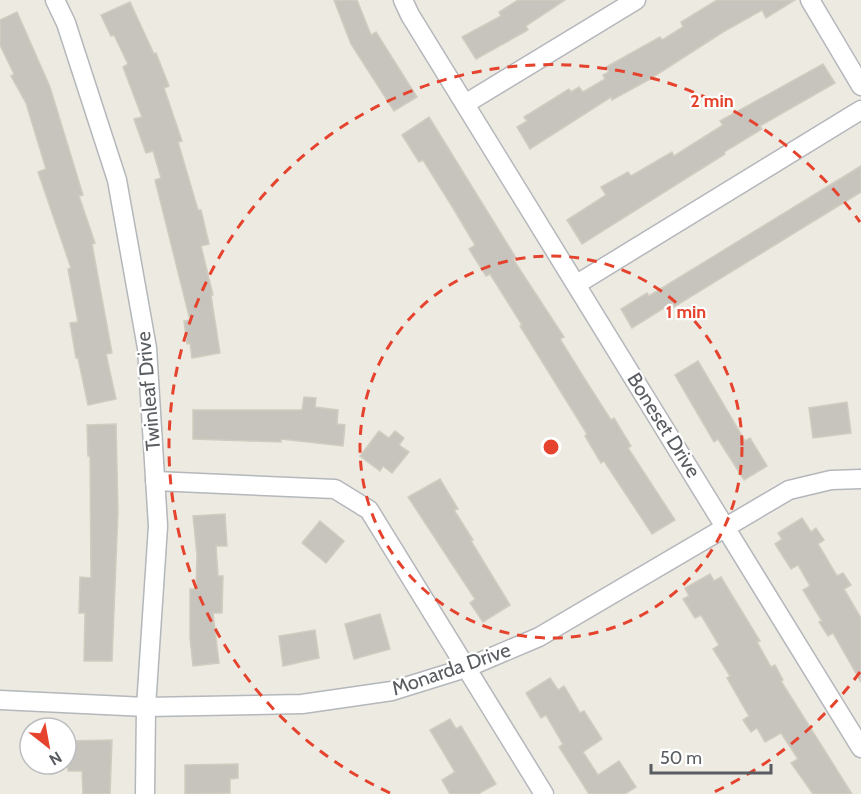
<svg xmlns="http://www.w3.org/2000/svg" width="861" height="794" viewBox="0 0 861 794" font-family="Cabin,sans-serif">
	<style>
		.building { fill: #c7c4be; stroke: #d1ccbf; stroke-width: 1.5 }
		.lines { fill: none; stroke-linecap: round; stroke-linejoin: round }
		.street-casing { stroke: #b4b7bb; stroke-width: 21 }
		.street { stroke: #fff; stroke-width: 18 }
		.ring { fill: none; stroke: #e5432e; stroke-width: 3; stroke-dasharray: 10 8 }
		.labels { text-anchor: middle; stroke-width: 4.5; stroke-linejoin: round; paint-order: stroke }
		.street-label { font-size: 20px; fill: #595d62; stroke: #fff }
		.centre { fill: #e5432e; stroke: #fff; stroke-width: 3 }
		.ring-label { font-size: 18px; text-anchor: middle; font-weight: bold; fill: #e5432e; stroke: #fff; stroke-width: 4.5; stroke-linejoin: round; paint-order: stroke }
	</style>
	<rect width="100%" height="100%" fill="#eceae1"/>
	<g class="building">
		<path d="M 334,0 L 357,0 L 371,35 L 376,32 L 417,97 L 394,111 L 351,44 Z"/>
		<path d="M 518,0 L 565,0 L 526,26 L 528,30 L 476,59 L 462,37 L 501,16 L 499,12 Z"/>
		<path d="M 717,0 L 795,0 L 766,18 L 762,10 L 723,32 L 650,79 L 612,100 L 611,97 L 530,149 L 517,127 L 527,121 L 524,117 L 569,89 L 571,92 L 579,87 L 583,92 L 605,79 L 603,75 L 609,72 L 606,67 L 660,37 L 662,40 L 683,27 L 681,22 Z"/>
		<path d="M 130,2 L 154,54 L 156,53 L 169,86 L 164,88 L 182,141 L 178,142 L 198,210 L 201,210 L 209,244 L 201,246 L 213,295 L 211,295 L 220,353 L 192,358 L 190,343 L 187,344 L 184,321 L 190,320 L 155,180 L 161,178 L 153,151 L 146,153 L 134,119 L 142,117 L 123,67 L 128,64 L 114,35 L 111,36 L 101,15 Z"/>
		<path d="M 17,12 L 50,87 L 83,195 L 79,196 L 95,243 L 92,244 L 112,353 L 106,354 L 116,399 L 88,405 L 78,358 L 76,358 L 70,323 L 78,322 L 68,269 L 71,268 L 38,172 L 46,169 L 26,103 L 11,76 L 14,74 L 0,45 L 0,20 Z"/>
		<path d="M 823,64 L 835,83 L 760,126 L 762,129 L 724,152 L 725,154 L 582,244 L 567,220 L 606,195 L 601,187 L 628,172 L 631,176 L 672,152 L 674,156 L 723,125 L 720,121 Z"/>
		<path d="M 429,117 L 516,258 L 513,259 L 564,337 L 560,339 L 581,373 L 611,420 L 614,418 L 631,446 L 628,448 L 675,520 L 652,534 L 604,461 L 601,463 L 585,436 L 587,434 L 520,326 L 522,325 L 490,274 L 486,276 L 469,249 L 475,245 L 453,208 L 423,160 L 419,162 L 402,135 Z"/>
		<path d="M 861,166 L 861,192 L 674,307 L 672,303 L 632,328 L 621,309 L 647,293 L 649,296 Z"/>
		<path d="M 698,361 L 745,441 L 750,438 L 767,466 L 744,480 L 718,439 L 714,442 L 675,375 Z"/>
		<path d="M 304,397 L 316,398 L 315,407 L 338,410 L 337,424 L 345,425 L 343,446 L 281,439 L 281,442 L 193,439 L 193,410 L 302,410 Z"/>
		<path d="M 847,402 L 851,433 L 813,438 L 809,408 Z"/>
		<path d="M 116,424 L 118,511 L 112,661 L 84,661 L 85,613 L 79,613 L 80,577 L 91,578 L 90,456 L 88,456 L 87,425 Z"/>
		<path d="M 379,431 L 389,438 L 395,431 L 404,438 L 399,445 L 409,452 L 392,473 L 383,466 L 380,471 L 360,456 Z"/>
		<path d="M 440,479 L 458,509 L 454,510 L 473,540 L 471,541 L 510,605 L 483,622 L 470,603 L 475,599 L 408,497 Z"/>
		<path d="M 225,514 L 227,546 L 216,546 L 218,576 L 223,576 L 222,613 L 213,613 L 219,663 L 193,666 L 190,638 L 190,589 L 196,589 L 197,555 L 193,516 Z"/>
		<path d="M 802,518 L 811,532 L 816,528 L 824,540 L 818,544 L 837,576 L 843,573 L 851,585 L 844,589 L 861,618 L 861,682 L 833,633 L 828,636 L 819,622 L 822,621 L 803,590 L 810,586 L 798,565 L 791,569 L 775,544 L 782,539 L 778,533 Z"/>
		<path d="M 320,521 L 344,541 L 326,563 L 302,543 Z"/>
		<path d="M 710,574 L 714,581 L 721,577 L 760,641 L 757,642 L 771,667 L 775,665 L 783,680 L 781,681 L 852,794 L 813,794 L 791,763 L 798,759 L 781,733 L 765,742 L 757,728 L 751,732 L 743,720 L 749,716 L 727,678 L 730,676 L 713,649 L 719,645 L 701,615 L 695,618 L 683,599 L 689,596 L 685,588 Z"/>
		<path d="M 380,614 L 390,649 L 354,659 L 345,624 Z"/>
		<path d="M 315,630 L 319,658 L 283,666 L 279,636 Z"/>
		<path d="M 550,678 L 558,690 L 564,686 L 580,713 L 584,711 L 602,739 L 583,752 L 598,775 L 619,761 L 636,787 L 625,794 L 589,794 L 559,747 L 563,744 L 546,715 L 541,718 L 526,693 Z"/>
		<path d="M 450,719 L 456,729 L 461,726 L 496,784 L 478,794 L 450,794 L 442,780 L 455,772 L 430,730 Z"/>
		<path d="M 112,740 L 110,794 L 83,794 L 82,771 L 68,771 L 66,741 Z"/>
		<path d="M 238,764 L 238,778 L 230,779 L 230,793 L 185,794 L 185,765 Z"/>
	</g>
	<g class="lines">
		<g class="street-casing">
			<g id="street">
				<path d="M 55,0 L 66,23 L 117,180 L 147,348 L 158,526 L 146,707 L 145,794"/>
				<path d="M 403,0 L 410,15 L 861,748"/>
				<path d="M 810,0 L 861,86"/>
				<path d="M 465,104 L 636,0"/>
				<path d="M 577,284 L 861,110"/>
				<path d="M 155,481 L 335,489 L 369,510 L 544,794"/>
				<path d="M 0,700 L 146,707 L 302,704 L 392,691 L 466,668 L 539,637 L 789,490 L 831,480 L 861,479"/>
			</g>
		</g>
		<use href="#street" class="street"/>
	</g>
	<g class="ring">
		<circle cx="551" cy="447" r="191"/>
		<path d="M860 672A382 382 0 0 1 712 793M390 793A382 382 0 1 1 860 222"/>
	</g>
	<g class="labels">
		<g class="street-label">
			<text transform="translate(148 391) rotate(-95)" y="7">Twinleaf Drive</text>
			<text transform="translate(664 425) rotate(58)" y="7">Boneset Drive</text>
			<text transform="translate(451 669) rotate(-19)" y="7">Monarda Drive</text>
		</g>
	</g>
	<circle cx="551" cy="447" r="9" class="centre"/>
	<g class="ring-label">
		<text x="712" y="107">2 min</text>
		<text x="686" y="318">1 min</text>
	</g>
	<g transform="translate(48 746) rotate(149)"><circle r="28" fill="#ffffff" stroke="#bdbec0" stroke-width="1.5"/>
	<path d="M0-4.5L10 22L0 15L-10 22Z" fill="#e5432e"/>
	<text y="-9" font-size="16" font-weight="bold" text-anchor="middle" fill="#595d62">N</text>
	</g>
	<path d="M651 764v9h120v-9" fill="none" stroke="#595d62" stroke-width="3"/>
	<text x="660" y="764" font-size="18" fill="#595d62" stroke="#ffffff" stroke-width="4.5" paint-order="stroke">50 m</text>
</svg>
